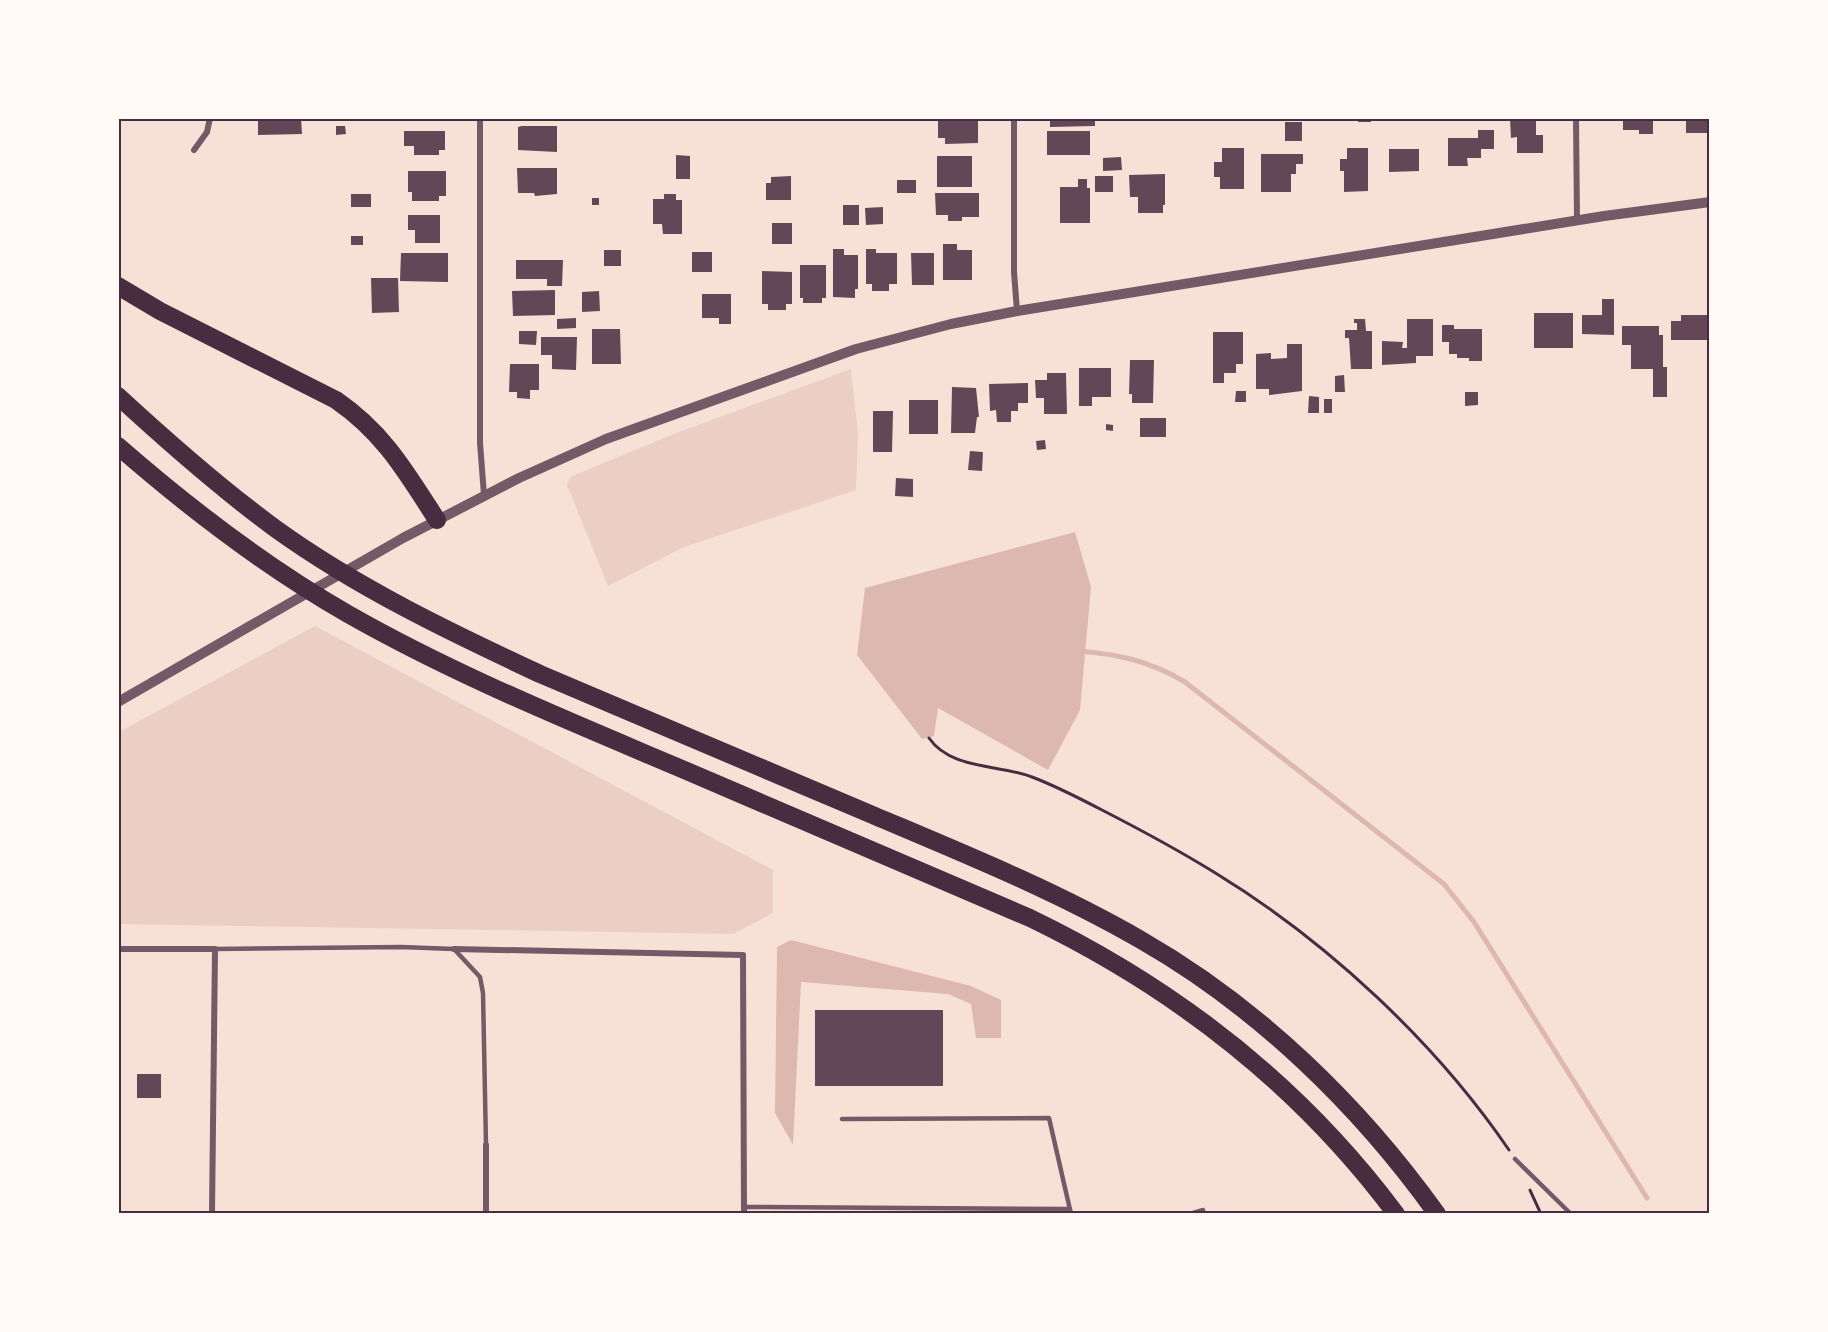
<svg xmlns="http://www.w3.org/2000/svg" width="1828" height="1332" viewBox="0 0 1828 1332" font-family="Inter,sans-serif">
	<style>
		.green { fill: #ebcfc5 }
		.water { fill: #dcb8b0 }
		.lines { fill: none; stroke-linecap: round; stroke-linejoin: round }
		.stream { stroke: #dcb8b0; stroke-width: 5 }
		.building { fill: #644757 }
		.path { stroke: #4a2c40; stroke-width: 3 }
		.service { stroke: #755966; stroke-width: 4.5 }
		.minor { stroke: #755966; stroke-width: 6 }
		.tertiary { stroke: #755966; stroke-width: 10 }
		.motorway { stroke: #4a2c40; stroke-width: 18 }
		.neatline { fill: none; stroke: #4a2c40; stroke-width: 2 }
	</style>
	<rect width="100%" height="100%" fill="#f7e1d7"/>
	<g class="green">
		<path d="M 851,369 L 858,434 L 856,490 L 684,547 L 608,586 L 567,485 L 570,477 L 676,433 Z"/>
		<path d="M 315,626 L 773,870 L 773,913 L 733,934 L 119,924 L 119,732 Z"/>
	</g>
	<g class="water">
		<path d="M 1075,532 L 1091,587 L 1080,710 L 1048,770 L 938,708 L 934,736 L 922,739 L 857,655 L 865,588 Z"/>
		<path d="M 791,940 L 971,986 L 1001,1000 L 1001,1038 L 976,1038 L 971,1004 L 948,994 L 801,982 L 793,1145 L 775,1113 L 777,947 Z"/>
	</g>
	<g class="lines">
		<path class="stream" d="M 1078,651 C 1118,654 1150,661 1185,682 L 1444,884 L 1474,922 L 1647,1198"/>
	</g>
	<g class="building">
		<path d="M 258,118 L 301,118 L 302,134 L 258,135 Z"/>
		<path d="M 1050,118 L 1095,118 L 1095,126 L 1050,127 Z"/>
		<rect x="1358" y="118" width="13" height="4"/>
		<path d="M 1510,118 L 1536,118 L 1536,135 L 1543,135 L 1543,153 L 1517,153 L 1517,137 L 1511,138 Z"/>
		<path d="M 1623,118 L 1653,118 L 1653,134 L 1639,134 L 1639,130 L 1623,130 Z"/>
		<rect x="1686" y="118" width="24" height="15"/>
		<path d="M 938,119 L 978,119 L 978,143 L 945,144 L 945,138 L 938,138 Z"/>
		<rect x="1285" y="122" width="17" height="19"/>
		<path d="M 336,126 L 345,126 L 346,134 L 336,135 Z"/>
		<path d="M 522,126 L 557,126 L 557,152 L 518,150 L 518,127 Z"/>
		<path d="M 1478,130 L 1494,130 L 1494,149 L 1481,149 L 1481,158 L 1467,158 L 1468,166 L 1448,166 L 1448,138 L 1478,138 Z"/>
		<path d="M 404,131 L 445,131 L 445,150 L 439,150 L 439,155 L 414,155 L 414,146 L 404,146 Z"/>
		<rect x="1047" y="131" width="43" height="24"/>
		<path d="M 1222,148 L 1244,148 L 1244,189 L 1220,189 L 1220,177 L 1214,177 L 1214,162 L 1222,162 Z"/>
		<path d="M 1347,148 L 1368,148 L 1368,191 L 1344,192 L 1344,171 L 1340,171 L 1340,159 L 1347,159 Z"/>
		<path d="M 1389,149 L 1419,149 L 1419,171 L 1389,172 Z"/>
		<path d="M 1261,154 L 1303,154 L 1303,164 L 1296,164 L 1296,174 L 1291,174 L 1291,192 L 1261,192 Z"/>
		<path d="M 676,155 L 690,156 L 690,179 L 676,179 Z"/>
		<rect x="937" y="156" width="35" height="31"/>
		<path d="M 1121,157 L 1122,170 L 1103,171 L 1103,158 Z"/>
		<path d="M 517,168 L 557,168 L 557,194 L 535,196 L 534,193 L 518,193 Z"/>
		<path d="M 408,171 L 446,171 L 446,196 L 439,196 L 439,201 L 412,201 L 412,192 L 408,192 Z"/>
		<path d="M 1165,174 L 1165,205 L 1163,205 L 1163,213 L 1138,213 L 1138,197 L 1130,197 L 1129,175 Z"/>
		<path d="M 791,176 L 791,200 L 766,200 L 766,183 L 771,183 L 771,177 Z"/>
		<rect x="1095" y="176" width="18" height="16"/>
		<path d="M 1078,179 L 1087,179 L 1087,188 L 1090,188 L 1090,223 L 1060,223 L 1060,187 L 1078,187 Z"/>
		<rect x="897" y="180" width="19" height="13"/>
		<path d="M 935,193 L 979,193 L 979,217 L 962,217 L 962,221 L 948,221 L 948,215 L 936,215 Z"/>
		<rect x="351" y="194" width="20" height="13"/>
		<path d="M 664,194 L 676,194 L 676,200 L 682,200 L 682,234 L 663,234 L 662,224 L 653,224 L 653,199 L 664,199 Z"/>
		<rect x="592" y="198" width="7" height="7"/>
		<rect x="843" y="205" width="16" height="20"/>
		<path d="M 883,207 L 883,224 L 866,225 L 865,208 Z"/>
		<path d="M 408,215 L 440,215 L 440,243 L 415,243 L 415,230 L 408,230 Z"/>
		<rect x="772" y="223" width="20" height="21"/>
		<rect x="351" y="236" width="12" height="9"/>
		<path d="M 943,244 L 957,244 L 957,250 L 972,250 L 972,280 L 943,280 Z"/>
		<path d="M 833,249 L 844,249 L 844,255 L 858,255 L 858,289 L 855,289 L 855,298 L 833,297 Z"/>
		<path d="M 866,249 L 876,249 L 876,253 L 897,253 L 897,284 L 889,284 L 889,291 L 872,291 L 872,284 L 866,284 Z"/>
		<rect x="604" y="250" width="17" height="16"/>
		<rect x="692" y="252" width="20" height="20"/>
		<path d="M 401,253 L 448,253 L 448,282 L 400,281 Z"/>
		<path d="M 911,253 L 934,253 L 934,285 L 912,285 Z"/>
		<path d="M 516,260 L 563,260 L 562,286 L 547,286 L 547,279 L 516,279 Z"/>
		<path d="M 800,265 L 826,265 L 826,298 L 822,298 L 822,303 L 803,303 L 803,298 L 800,298 Z"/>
		<path d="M 762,271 L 792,272 L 792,304 L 786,304 L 786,310 L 768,310 L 768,304 L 762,304 Z"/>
		<path d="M 371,278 L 398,278 L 399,312 L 372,313 Z"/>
		<path d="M 555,290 L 555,315 L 513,316 L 512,291 Z"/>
		<path d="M 599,291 L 600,311 L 582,312 L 582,292 Z"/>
		<path d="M 702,294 L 731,294 L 731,324 L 719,324 L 719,318 L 702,318 Z"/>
		<path d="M 1602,299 L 1614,299 L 1614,335 L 1582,334 L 1582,315 L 1602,315 Z"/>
		<rect x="1534" y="313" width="39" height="35"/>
		<path d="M 1681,315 L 1708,315 L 1708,340 L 1671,340 L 1671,321 L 1681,321 Z"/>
		<path d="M 576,318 L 576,328 L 557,329 L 557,319 Z"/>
		<path d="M 1354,319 L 1365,319 L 1366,331 L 1372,331 L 1372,369 L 1351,369 L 1349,338 L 1345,338 L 1345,330 L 1357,330 L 1357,323 L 1354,323 Z"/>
		<path d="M 1407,319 L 1433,319 L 1433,356 L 1416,356 L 1416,363 L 1382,365 L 1382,341 L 1403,342 L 1402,348 L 1407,348 Z"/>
		<path d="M 1442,325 L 1454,325 L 1454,329 L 1482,329 L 1482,361 L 1469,361 L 1469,358 L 1457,358 L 1457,354 L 1449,354 L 1449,342 L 1442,342 Z"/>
		<path d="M 1622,326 L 1659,326 L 1659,335 L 1663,335 L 1663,367 L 1667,367 L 1667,397 L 1653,397 L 1653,369 L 1631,369 L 1631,345 L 1622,345 Z"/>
		<path d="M 592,329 L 620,329 L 621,364 L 592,364 Z"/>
		<path d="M 519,331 L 537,331 L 536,345 L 519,344 Z"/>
		<path d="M 1213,332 L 1243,332 L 1243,364 L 1236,364 L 1236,373 L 1224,373 L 1224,383 L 1213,383 Z"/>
		<path d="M 541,337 L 577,337 L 576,370 L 552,369 L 552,355 L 541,355 Z"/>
		<path d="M 1287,344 L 1302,344 L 1302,391 L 1269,395 L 1269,389 L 1256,389 L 1256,354 L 1271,353 L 1271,359 L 1287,358 Z"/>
		<path d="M 1130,360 L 1154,360 L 1153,403 L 1132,403 L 1132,394 L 1129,394 Z"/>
		<path d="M 510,364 L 539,364 L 539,390 L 530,390 L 530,399 L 517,398 L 517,392 L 509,392 Z"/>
		<path d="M 1079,368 L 1111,368 L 1111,397 L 1092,397 L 1092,406 L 1079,406 Z"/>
		<path d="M 1047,373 L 1066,373 L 1067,414 L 1044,414 L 1044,398 L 1036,398 L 1035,380 L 1047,380 Z"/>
		<path d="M 1344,375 L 1345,392 L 1335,392 L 1335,376 Z"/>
		<path d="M 1028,383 L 1028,403 L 1018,403 L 1018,411 L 1011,411 L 1011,422 L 997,422 L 996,410 L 990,411 L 989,384 Z"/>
		<path d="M 952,387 L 976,388 L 979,417 L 977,417 L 975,433 L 951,433 Z"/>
		<path d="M 1236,391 L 1246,391 L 1246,402 L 1235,402 Z"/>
		<path d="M 1465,392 L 1478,392 L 1478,405 L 1465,406 Z"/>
		<path d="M 1309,396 L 1319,397 L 1319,413 L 1308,413 Z"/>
		<rect x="1324" y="399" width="8" height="14"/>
		<rect x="909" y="400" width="29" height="34"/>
		<path d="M 873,411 L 893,411 L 892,452 L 873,452 Z"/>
		<rect x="1140" y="418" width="26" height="19"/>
		<path d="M 1106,424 L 1113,425 L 1113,431 L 1106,430 Z"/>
		<path d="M 1045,440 L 1046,449 L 1037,450 L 1036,441 Z"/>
		<path d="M 970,451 L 983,452 L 982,471 L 968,470 Z"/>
		<path d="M 896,478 L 913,479 L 913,497 L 895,496 Z"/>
		<rect x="815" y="1010" width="128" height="76"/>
		<rect x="137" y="1074" width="24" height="24"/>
	</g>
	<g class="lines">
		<g class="path">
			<path d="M 929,738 C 951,770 999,764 1032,777 C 1056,786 1079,798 1102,810 C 1141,830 1180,851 1217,874 C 1328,942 1436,1043 1509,1150"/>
			<path d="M 1530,1190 L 1541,1214"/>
		</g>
		<g class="service">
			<path d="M 215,949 L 401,947 L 454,949 L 480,977 L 483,993 L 486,1145"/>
			<path d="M 842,1119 L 1049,1118 L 1071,1214"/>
			<path d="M 1515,1159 L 1571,1214"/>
			<path d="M 744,1207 L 1070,1209"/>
			<path d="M 1190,1214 L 1203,1210 L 1204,1214"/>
		</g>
		<g class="minor">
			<path d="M 480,118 L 480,443 L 484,495"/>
			<path d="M 1014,118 L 1014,272 L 1017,311"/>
			<path d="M 1576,118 L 1577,221"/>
			<path d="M 194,150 L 207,132 L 210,118"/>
			<path d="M 118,949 L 215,949 L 212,1214"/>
			<path d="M 454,949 L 743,955 L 744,1214"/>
			<path d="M 486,1145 L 486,1214"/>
		</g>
		<path class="tertiary" d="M 118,702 L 403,538 L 519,478 L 606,439 L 856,349 L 951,324 L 1017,311 L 1604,216 L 1710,202"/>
		<g class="motorway">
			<path d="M 118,286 L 160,311 L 336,400 C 384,433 406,472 437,520"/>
			<path d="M 118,396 C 169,443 220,488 276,529 C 358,588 450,632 540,674 C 652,721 764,768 875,816 C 965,854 1056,891 1141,940 C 1258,1007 1359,1105 1437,1214"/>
			<path d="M 118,446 C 189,508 266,567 348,614 C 455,675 569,721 682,769 C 798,818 914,868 1030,918 C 1175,988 1300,1085 1396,1214"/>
		</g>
	</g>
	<rect width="1828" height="1332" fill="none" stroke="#fffaf5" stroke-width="240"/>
	<rect x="120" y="120" width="1588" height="1092" class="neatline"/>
</svg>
